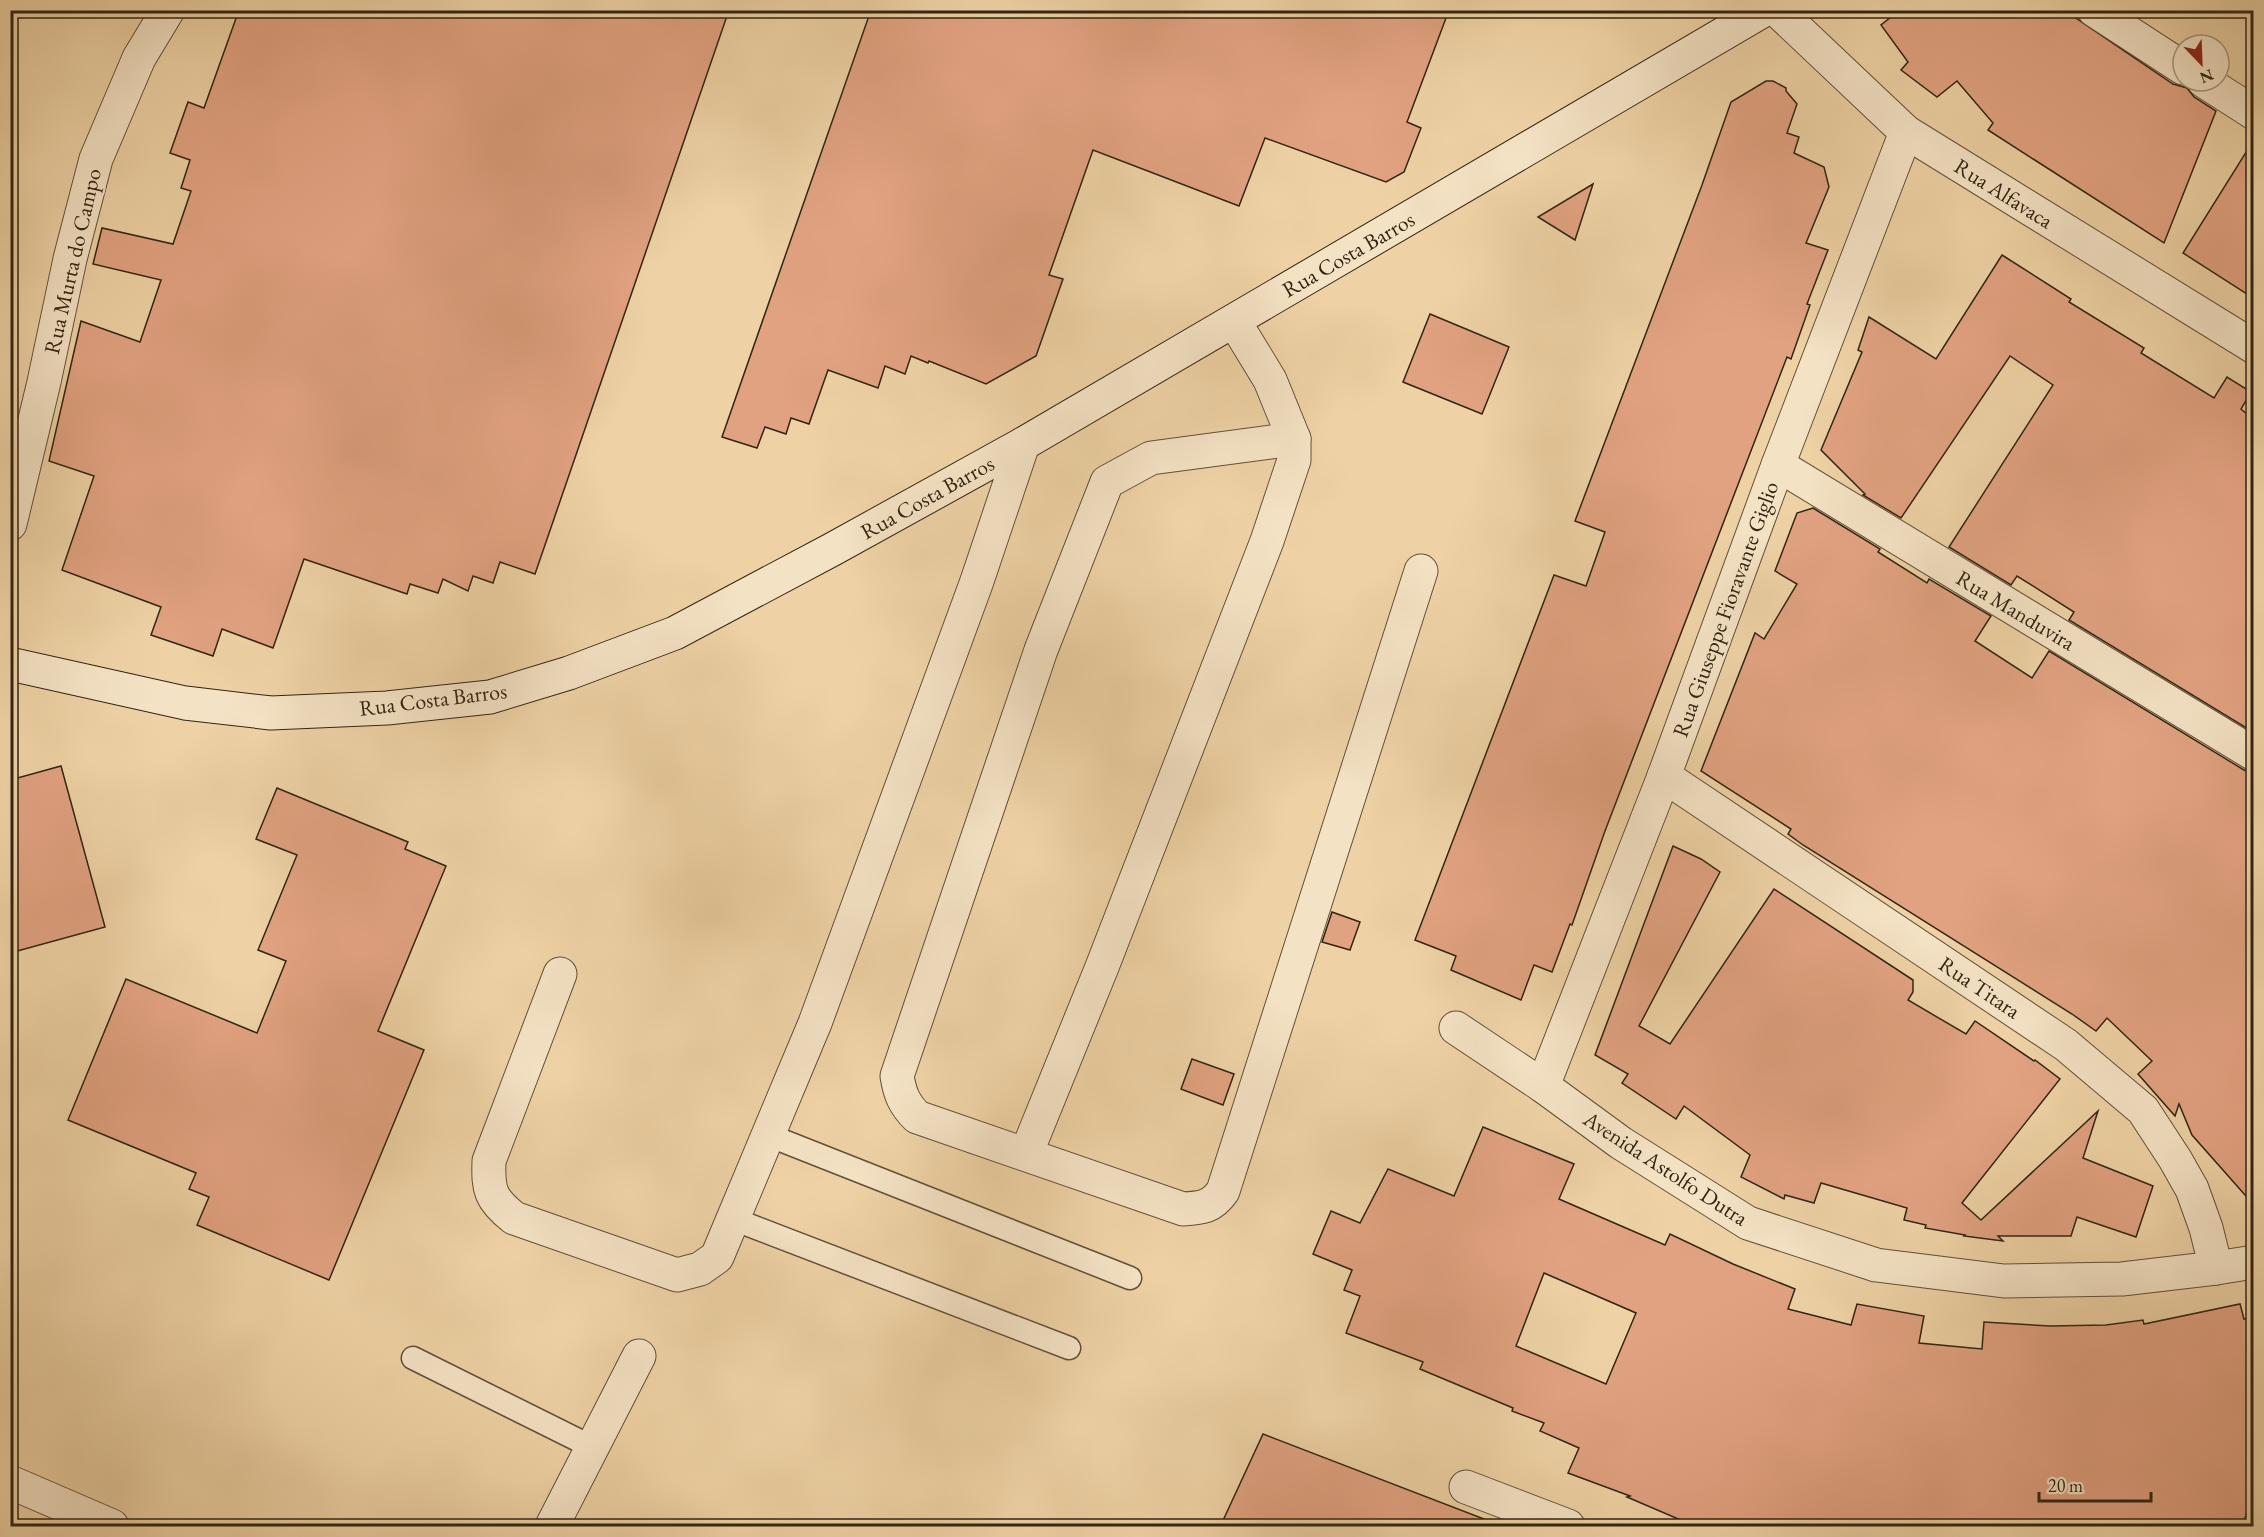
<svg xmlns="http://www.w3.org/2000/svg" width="2264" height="1537" viewBox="0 0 2264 1537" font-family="'EB Garamond',serif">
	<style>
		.building { fill: #e1a281; stroke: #322513; stroke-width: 1.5; fill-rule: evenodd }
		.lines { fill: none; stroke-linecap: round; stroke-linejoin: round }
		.service-casing { stroke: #615038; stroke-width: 25 }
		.pedestrian-casing { stroke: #615038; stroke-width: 35 }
		.minor-casing { stroke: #615038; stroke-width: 35 }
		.tertiary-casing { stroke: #615038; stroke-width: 35 }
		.secondary-casing { stroke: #322513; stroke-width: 35 }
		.service { stroke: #f4e2c4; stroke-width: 22 }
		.pedestrian { stroke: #f4e2c4; stroke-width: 33 }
		.minor { stroke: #f4e2c4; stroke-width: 33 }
		.tertiary { stroke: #f4e2c4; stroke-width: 33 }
		.secondary { stroke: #f4e2c4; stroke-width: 33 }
		.labels { text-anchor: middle; stroke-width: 4.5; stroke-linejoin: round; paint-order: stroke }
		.street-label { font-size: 22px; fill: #322513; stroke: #f4e2c4 }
	</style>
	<rect width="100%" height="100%" fill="#eed2a5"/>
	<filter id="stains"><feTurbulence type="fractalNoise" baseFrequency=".00333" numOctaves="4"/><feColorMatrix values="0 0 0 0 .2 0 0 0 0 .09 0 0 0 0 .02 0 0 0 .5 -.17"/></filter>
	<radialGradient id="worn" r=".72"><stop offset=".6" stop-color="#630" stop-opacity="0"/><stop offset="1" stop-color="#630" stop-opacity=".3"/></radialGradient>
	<g class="building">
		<path d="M 239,10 L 729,10 L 535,574 L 500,562 L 493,583 L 473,576 L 468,591 L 443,579 L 438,593 L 410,584 L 407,594 L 304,559 L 273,648 L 222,629 L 213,656 L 151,635 L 161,607 L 62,570 L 94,476 L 49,461 L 81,321 L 140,342 L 161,280 L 93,264 L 102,228 L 173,244 L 191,191 L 181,188 L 190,160 L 170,153 L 188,102 L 204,108 Z"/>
		<path d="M 871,10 L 1449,10 L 1407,122 L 1421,128 L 1404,172 L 1386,182 L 1265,138 L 1239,206 L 1093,150 L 1049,275 L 1063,279 L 1036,356 L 986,384 L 929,361 L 928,363 L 911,356 L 905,374 L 885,366 L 878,388 L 828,370 L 809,424 L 791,418 L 786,434 L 765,427 L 757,448 L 722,437 Z"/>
		<path d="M 1900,10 L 2064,10 L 2173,84 L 2187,88 L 2194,97 L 2216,111 L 2164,243 L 1988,130 L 1993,123 L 1957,81 L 1937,97 L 1901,70 L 1908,62 L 1881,25 Z"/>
		<path d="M 1766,81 L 1773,81 L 1786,88 L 1786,91 L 1797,104 L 1787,133 L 1799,137 L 1794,153 L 1824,167 L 1829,187 L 1806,243 L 1828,250 L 1807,304 L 1810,305 L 1791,359 L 1787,357 L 1605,831 L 1572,925 L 1570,924 L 1552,972 L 1534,965 L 1521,1000 L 1451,970 L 1456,956 L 1415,940 L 1554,575 L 1586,586 L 1605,532 L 1575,521 L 1702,185 L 1731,102 Z"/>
		<path d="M 2253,141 L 2253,298 L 2183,253 Z"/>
		<path d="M 1593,184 L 1575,240 L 1538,217 Z"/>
		<path d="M 2002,255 L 2071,299 L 2069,302 L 2144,348 L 2141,353 L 2214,398 L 2227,377 L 2251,392 L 2241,409 L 2253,419 L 2253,732 L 2069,620 L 2074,612 L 2017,576 L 2011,585 L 1949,547 L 2053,385 L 2010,356 L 1901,518 L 1863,495 L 1865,494 L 1821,450 L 1862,352 L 1858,350 L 1869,317 L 1936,359 Z"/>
		<path d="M 1430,314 L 1509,347 L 1482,414 L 1403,382 Z"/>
		<path d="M 1813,508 L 1880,549 L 1878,552 L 1927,583 L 1929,579 L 1991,616 L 1975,641 L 2032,678 L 2049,651 L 2244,770 L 2253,773 L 2253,1204 L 2192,1135 L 2179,1104 L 2175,1116 L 2138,1074 L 2152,1061 L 2107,1018 L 2096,1031 L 2072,1014 L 1803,845 L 1788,834 L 1791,829 L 1701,771 L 1755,633 L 1764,639 L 1797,584 L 1775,571 L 1797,513 Z"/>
		<path d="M 61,766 L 105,927 L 10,953 L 10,780 Z"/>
		<path d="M 277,788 L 408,842 L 405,849 L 446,866 L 378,1031 L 424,1050 L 329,1280 L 197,1225 L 209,1197 L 189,1189 L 196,1173 L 68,1120 L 126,979 L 257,1033 L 286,961 L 258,950 L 297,855 L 256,839 Z"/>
		<path d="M 1673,846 L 1701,859 L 1720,872 L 1639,1026 L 1670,1044 L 1774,889 L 1913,980 L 1913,992 L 1908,1000 L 1966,1034 L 1975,1021 L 2034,1061 L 2035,1060 L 2060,1079 L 1962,1203 L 1981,1220 L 2098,1111 L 2083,1158 L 2153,1186 L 2136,1237 L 2077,1217 L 2071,1236 L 1998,1236 L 2003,1241 L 1964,1236 L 1965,1235 L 1925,1228 L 1926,1225 L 1904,1220 L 1907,1208 L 1821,1183 L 1814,1203 L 1785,1195 L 1784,1199 L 1741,1177 L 1750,1155 L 1684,1106 L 1676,1119 L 1622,1083 L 1628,1074 L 1595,1055 Z"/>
		<path d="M 1332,912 L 1360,922 L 1350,950 L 1322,942 Z"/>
		<path d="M 1192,1059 L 1234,1074 L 1223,1105 L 1181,1089 Z"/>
		<path d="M 1483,1127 L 1574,1164 L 1559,1199 L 1665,1245 L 1670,1234 L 1733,1264 L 1795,1289 L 1788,1309 L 1851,1325 L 1857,1304 L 1924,1316 L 1919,1343 L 1982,1349 L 1984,1322 L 2050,1326 L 2106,1325 L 2143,1320 L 2144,1324 L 2240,1304 L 2244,1319 L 2253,1317 L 2253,1499 L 2241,1527 L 1697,1527 L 1627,1497 L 1630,1496 L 1568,1473 L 1579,1448 L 1540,1431 L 1544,1423 L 1512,1411 L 1513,1408 L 1420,1369 L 1423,1362 L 1346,1333 L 1360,1296 L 1344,1290 L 1352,1270 L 1313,1254 L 1331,1211 L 1360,1223 L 1388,1169 L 1454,1196 ZM 1544,1273 L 1636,1313 L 1606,1384 L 1516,1346 Z"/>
		<path d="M 1263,1434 L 1497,1524 L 1497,1527 L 1220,1527 Z"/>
	</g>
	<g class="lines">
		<g class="service-casing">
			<g id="service">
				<path d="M 768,1135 L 1130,1278"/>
				<path d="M 733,1219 L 1069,1348"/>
				<path d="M 413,1358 L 592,1447"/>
			</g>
		</g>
		<g class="pedestrian-casing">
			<g id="pedestrian">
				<path d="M 2094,10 L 2183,68"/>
				<path d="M 2204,81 L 2254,113"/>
			</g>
		</g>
		<g class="minor-casing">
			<g id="minor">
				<path d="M 1294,439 L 1151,458 L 1107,482 L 1041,650 L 897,1076 C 900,1094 904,1104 917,1117 L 1183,1209 C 1202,1208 1212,1207 1223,1191 L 1421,571"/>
				<path d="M 1778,465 L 2254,754"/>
				<path d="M 10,524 L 44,382 L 70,259 L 96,159 L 139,58 L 168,10"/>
				<path d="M 1664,776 L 2066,1045 L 2143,1110 L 2175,1159 L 2192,1189 L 2206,1228 L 2216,1268"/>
				<path d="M 560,974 L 489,1161 C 488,1190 490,1199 514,1218 L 677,1275 L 700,1269 L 717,1257 L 815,1023 L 977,581 L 1023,444"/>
				<path d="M 1456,1028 L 1543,1086 L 1621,1143 L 1748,1223 L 1876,1265 L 2004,1281 L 2122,1279 L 2216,1268 L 2254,1262"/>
				<path d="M 1543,1086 L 1664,776 L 1778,465 L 1906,132"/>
				<path d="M 1026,1154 L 1102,967 L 1267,541 L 1294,460 L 1294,439 L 1270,380 L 1234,321"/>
				<path d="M 10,1482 L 112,1526"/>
				<path d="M 1466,1487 L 1568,1526"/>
				<path d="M 552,1526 L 639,1356"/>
			</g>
		</g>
		<g class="tertiary-casing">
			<path id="tertiary" d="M 1777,10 L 1906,132 L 2254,347"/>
		</g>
		<g class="secondary-casing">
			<path id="secondary" d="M 10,664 L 185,703 L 271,713 L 387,708 L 490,697 L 569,673 L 675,633 L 833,549 L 1023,444 L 1764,10"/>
		</g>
		<use href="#service" class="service"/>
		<use href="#pedestrian" class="pedestrian"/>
		<use href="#minor" class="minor"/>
		<use href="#tertiary" class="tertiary"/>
		<use href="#secondary" class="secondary"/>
	</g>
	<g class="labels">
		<g class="street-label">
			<text transform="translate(2004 193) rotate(32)" y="8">Rua Alfavaca</text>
			<text transform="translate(1348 254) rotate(-30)" y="8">Rua Costa Barros</text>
			<text transform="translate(72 261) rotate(-77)" y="8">Rua Murta do Campo</text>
			<text transform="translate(927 497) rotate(-29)" y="8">Rua Costa Barros</text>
			<text transform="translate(1725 609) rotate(-70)" y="8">Rua Giuseppe Fioravante Giglio</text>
			<text transform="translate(2016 610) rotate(31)" y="8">Rua Manduvira</text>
			<text transform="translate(433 699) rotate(-7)" y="8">Rua Costa Barros</text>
			<text transform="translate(1980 987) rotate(34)" y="8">Rua Titara</text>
			<text transform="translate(1666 1168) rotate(33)" y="8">Avenida Astolfo Dutra</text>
		</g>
	</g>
	<rect width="2264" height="1537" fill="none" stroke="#eed2a5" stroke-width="36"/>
	<rect x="12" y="12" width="2240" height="1513" fill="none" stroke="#322513" stroke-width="3"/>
	<rect x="18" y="18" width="2228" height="1501" fill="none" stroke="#322513" stroke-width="1.5"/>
	<g transform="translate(2201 63) rotate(157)"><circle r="28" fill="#f4e2c4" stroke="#a6967d" stroke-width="1.5"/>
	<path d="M0-4.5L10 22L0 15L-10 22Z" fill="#8f2418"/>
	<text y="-9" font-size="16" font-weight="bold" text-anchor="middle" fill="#322513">N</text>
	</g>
	<path d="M2039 1492v9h112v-9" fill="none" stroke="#322513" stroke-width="3"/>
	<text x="2048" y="1492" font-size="18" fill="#322513" stroke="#f4e2c4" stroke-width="4.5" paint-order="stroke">20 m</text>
	<rect width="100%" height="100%" filter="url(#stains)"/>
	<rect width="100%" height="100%" fill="url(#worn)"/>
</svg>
